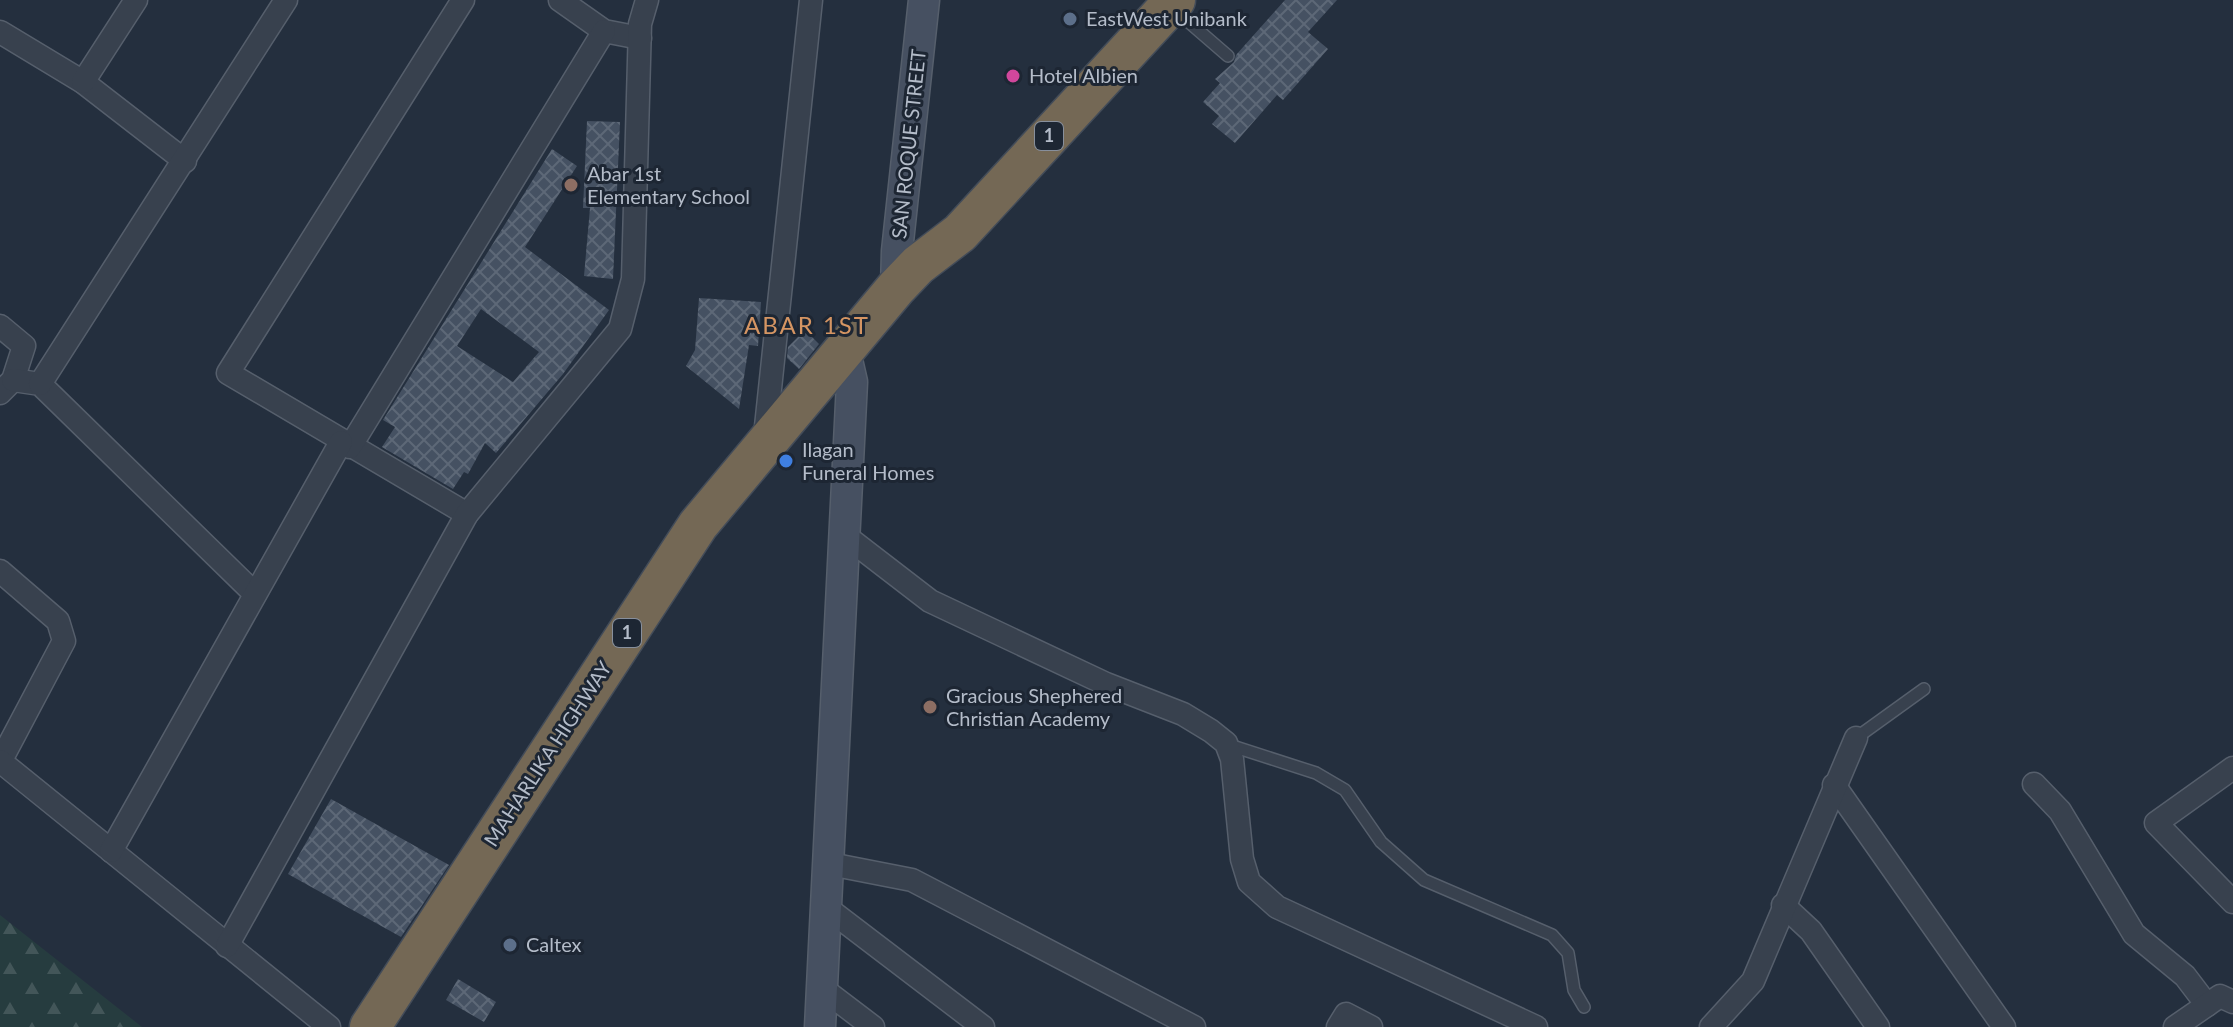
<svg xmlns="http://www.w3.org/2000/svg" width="2233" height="1027" viewBox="0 0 2233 1027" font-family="Lato,sans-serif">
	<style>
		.forest { fill: url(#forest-firs) }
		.building { fill: url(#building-cross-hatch); fill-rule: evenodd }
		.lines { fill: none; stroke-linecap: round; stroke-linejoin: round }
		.lane-casing { stroke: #565f6c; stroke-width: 14 }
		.street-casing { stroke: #565f6c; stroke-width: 25 }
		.secondary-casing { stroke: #565f6c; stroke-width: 33 }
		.highway-casing { stroke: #434c59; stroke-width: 43 }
		.lane { stroke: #38414e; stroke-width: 11 }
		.street { stroke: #38414e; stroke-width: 22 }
		.secondary { stroke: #465061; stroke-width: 30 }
		.highway { stroke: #746855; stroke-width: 40 }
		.service-dot { fill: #5c6f8a; stroke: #1d2633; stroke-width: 3 }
		.hotel-dot { fill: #d1479c; stroke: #1d2633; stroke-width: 3 }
		.education-dot { fill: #8d6e63; stroke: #1d2633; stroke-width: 3 }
		.shop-dot { fill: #3f7fe0; stroke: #1d2633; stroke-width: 3 }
		.labels { text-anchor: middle; stroke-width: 6; stroke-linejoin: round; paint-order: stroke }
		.shield { fill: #1d2633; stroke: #878f9c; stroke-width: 2 }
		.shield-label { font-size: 18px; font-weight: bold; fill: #b4bcc9 }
		.poi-label { font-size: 20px; fill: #b4bcc9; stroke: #1d2633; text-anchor: start }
		.street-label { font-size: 20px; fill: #b4bcc9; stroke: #1d2633 }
		.quarter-label { font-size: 24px; letter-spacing: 2px; fill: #d59563; stroke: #1d2633 }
	</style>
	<defs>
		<pattern id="forest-firs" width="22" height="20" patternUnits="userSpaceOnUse" patternTransform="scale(2)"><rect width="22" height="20" fill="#263c3f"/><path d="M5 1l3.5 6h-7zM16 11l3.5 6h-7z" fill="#435659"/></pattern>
		<pattern id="building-cross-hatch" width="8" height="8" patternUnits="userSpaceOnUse" patternTransform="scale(2)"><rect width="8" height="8" fill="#455162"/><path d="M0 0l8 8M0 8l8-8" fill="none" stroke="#5d6877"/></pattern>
	</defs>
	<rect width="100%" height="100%" fill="#242f3e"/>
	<path class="forest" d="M 0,915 L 142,1027 L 0,1027 Z"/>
	<g class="building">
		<path d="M 1285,0 L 1337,0 L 1308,32 L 1328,49 L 1283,100 L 1277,95 L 1235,143 L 1212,124 L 1219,116 L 1203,102 L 1220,83 L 1215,79 L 1234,62 L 1236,55 Z"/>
		<path d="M 587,121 L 620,122 L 613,279 L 584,276 L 590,208 L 583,208 Z"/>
		<path d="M 552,149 L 577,166 L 525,247 L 609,310 L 563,374 L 496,453 L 485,443 L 468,474 L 464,472 L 453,489 L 382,447 L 395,427 L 383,420 ZM 481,309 L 539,352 L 513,382 L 457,346 Z"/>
		<path d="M 699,298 L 761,302 L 758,346 L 749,345 L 739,409 L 686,366 L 695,350 Z"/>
		<path d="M 805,330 L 819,344 L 799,369 L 787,358 L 788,347 Z"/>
		<path d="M 331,799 L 449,865 L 401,937 L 288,874 Z"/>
		<path d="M 458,979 L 496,1002 L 484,1022 L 446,1000 Z"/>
	</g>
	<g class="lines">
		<g class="lane-casing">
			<g id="lane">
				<path d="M 1176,11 L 1228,56"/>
				<path d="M 1856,738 L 1924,689"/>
				<path d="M 1226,744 L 1316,773 L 1345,790 L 1381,842 L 1424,880 L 1552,935 L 1568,953 L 1574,990 L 1584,1007"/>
			</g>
		</g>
		<g class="street-casing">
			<g id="street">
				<path d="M 463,0 L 228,373 L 467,514"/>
				<path d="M 560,0 L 604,31 L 640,38"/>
				<path d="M 0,32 L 83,82 L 185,161"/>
				<path d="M 83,82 L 136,0"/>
				<path d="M 0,326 L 24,346 L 13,380 L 0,393"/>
				<path d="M 13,380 L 40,384 L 255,594"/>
				<path d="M 40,384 L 286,0"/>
				<path d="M 765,436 L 811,0"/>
				<path d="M 350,447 L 604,31"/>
				<path d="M 843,534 L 930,601 L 1106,684 L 1183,714 L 1211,731 L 1226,743 L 1232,759 L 1242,859 L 1249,882 L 1277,907 L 1536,1027"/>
				<path d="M 0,571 L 58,621 L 64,641 L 0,762"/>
				<path d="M 0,761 L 329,1027"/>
				<path d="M 2233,768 L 2156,823 L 2233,902"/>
				<path d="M 2034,784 L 2060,811 L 2134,934 L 2185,976 L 2207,1005"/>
				<path d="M 1834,785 L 2004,1027"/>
				<path d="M 111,851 L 341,442"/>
				<path d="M 830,864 L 912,880 L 1194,1027"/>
				<path d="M 1783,905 L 1811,931 L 1878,1027"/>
				<path d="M 827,908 L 983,1027"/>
				<path d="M 227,946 L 467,514 L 620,329 L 633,279 L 640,24 L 647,0"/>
				<path d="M 823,989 L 873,1027"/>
				<path d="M 1338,1027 L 1346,1014 L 1371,1027"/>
				<path d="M 1711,1027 L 1753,981 L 1856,738"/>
				<path d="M 2175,1027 L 2220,996 L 2233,1002"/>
			</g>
		</g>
		<g class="secondary-casing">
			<g id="secondary">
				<path d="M 896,288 L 897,251 L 924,0"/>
				<path d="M 820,1027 L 852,382 L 844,347"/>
			</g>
		</g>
		<g class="highway-casing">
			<path id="highway" d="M 370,1027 L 698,525 L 896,288 L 918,265 L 960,233 L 1175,0"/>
		</g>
		<use href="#lane" class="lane"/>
		<use href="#street" class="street"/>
		<use href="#secondary" class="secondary"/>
		<use href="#highway" class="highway"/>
	</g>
	<g class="service-dot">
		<circle cx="1070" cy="19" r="8"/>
		<circle cx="510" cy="945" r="8"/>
	</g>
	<circle class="hotel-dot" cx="1013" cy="76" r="8"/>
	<g class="education-dot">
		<circle cx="571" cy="185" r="8"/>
		<circle cx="930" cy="707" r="8"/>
	</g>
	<circle class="shop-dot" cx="786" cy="461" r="8"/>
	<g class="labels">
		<g class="shield">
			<rect x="1035" y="122" width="28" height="28" rx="6"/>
			<rect x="613" y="619" width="28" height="28" rx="6"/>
		</g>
		<g class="shield-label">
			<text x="1049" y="142">1</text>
			<text x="627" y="639">1</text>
		</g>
		<g class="poi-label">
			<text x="1086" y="26">EastWest Unibank</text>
			<text x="1029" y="83">Hotel Albien</text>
			<text x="587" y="181">Abar 1st<tspan x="587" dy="23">Elementary School</tspan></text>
			<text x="802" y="457">Ilagan<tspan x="802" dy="23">Funeral Homes</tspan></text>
			<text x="946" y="703">Gracious Shephered<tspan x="946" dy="23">Christian Academy</tspan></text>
			<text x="526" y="952">Caltex</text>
		</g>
		<g class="street-label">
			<text transform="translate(909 144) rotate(-84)" y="7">SAN ROQUE STREET</text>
			<text transform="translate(548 754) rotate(-57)" y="7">MAHARLIKA HIGHWAY</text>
		</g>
		<g class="quarter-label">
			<text x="807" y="334">ABAR 1ST</text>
		</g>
	</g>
</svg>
